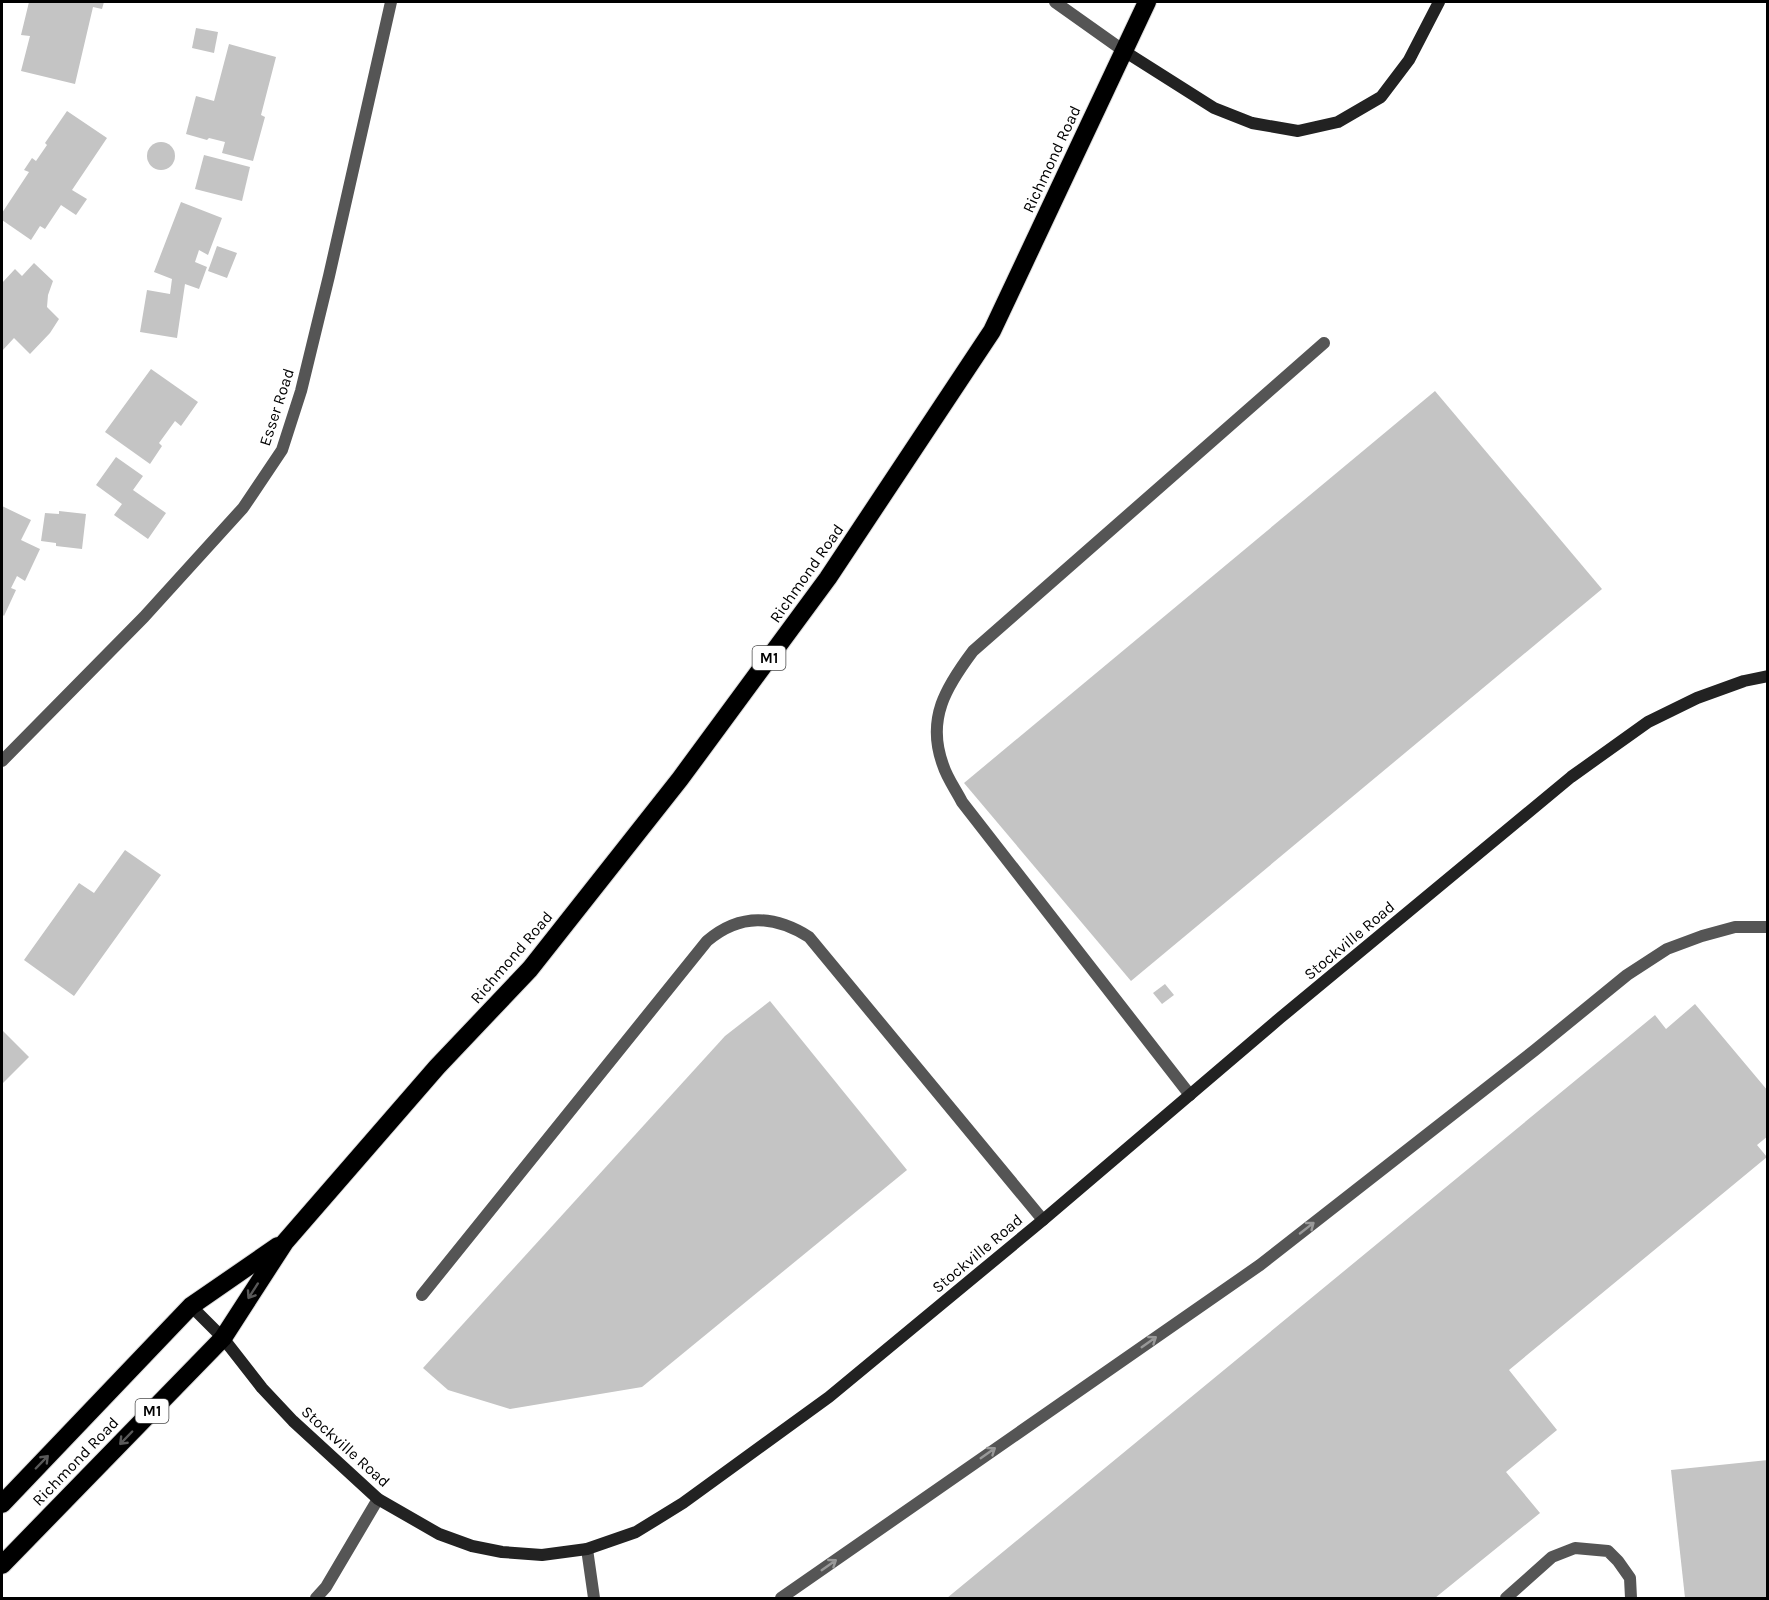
<svg xmlns="http://www.w3.org/2000/svg" width="1769" height="1600" viewBox="0 0 1769 1600" font-family="Karla,sans-serif">
	<style>
		.building { fill: #c4c4c4 }
		.lines { fill: none; stroke-linecap: round; stroke-linejoin: round }
		.highway-casing { stroke: #dbdbdb; stroke-width: 20 }
		.lane { stroke: #555; stroke-width: 12 }
		.street { stroke: #555; stroke-width: 12 }
		.secondary { stroke: #222; stroke-width: 12 }
		.highway { stroke: #000; stroke-width: 18 }
		.oneway { stroke: #999 }
		.oneway2 { stroke: #595959 }
		.labels { text-anchor: middle; stroke-width: 4.5; stroke-linejoin: round; paint-order: stroke }
		.shield { fill: #fff; stroke: #4c4c4c; stroke-width: 1.5 }
		.shield-label { font-size: 15px; font-weight: bold; fill: #000 }
		.street-label { font-size: 16px; fill: #000; stroke: #fff }
	</style>
	<rect width="100%" height="100%" fill="#fff"/>
	<g class="building">
		<path d="M 29,2 L 104,2 L 102,9 L 93,7 L 75,84 L 21,71 L 30,36 L 21,35 Z"/>
		<path d="M 196,28 L 218,32 L 214,53 L 192,48 Z"/>
		<path d="M 229,44 L 276,57 L 261,115 L 265,117 L 253,161 L 222,153 L 225,142 L 209,138 L 207,140 L 186,134 L 196,96 L 214,101 Z"/>
		<path d="M 67,111 L 107,138 L 72,190 L 87,199 L 76,215 L 61,205 L 45,229 L 40,226 L 31,240 L 2,220 L 2,213 L 29,172 L 24,170 L 32,158 L 36,161 L 47,145 L 45,143 Z"/>
		<circle cx="161" cy="156" r="14"/>
		<path d="M 204,155 L 250,167 L 242,201 L 195,189 Z"/>
		<path d="M 181,202 L 222,218 L 208,255 L 199,250 L 195,262 L 207,267 L 199,289 L 185,284 L 177,338 L 140,332 L 147,290 L 170,294 L 172,279 L 154,272 Z"/>
		<path d="M 217,246 L 237,253 L 227,278 L 208,271 Z"/>
		<path d="M 34,263 L 53,281 L 48,295 L 47,307 L 59,319 L 50,333 L 30,354 L 14,338 L 2,351 L 2,283 L 15,269 L 22,276 Z"/>
		<path d="M 151,369 L 198,402 L 181,426 L 175,421 L 159,443 L 162,446 L 150,464 L 105,432 Z"/>
		<path d="M 1435,391 L 1602,589 L 1131,981 L 964,783 Z"/>
		<path d="M 116,457 L 143,476 L 133,490 L 166,513 L 148,539 L 114,515 L 122,504 L 96,485 Z"/>
		<path d="M 2,506 L 31,520 L 21,540 L 40,549 L 25,581 L 17,576 L 11,588 L 16,590 L 4,616 L 2,614 Z"/>
		<path d="M 59,511 L 86,514 L 82,549 L 56,546 L 56,543 L 41,541 L 45,513 L 59,514 Z"/>
		<path d="M 125,850 L 161,875 L 74,996 L 24,960 L 79,883 L 94,893 Z"/>
		<path d="M 1165,984 L 1174,995 L 1162,1004 L 1153,993 Z"/>
		<path d="M 770,1001 L 907,1170 L 642,1387 L 510,1409 L 448,1390 L 423,1368 L 725,1036 Z"/>
		<path d="M 1695,1004 L 1768,1091 L 1768,1136 L 1757,1145 L 1767,1157 L 1509,1370 L 1557,1430 L 1506,1472 L 1540,1513 L 1435,1598 L 947,1598 L 1655,1015 L 1666,1029 Z"/>
		<path d="M 2,1030 L 29,1057 L 2,1084 Z"/>
		<path d="M 1768,1460 L 1768,1598 L 1685,1598 L 1671,1470 Z"/>
	</g>
	<g class="lines">
		<g class="highway-casing">
			<g id="highway">
				<path d="M 2,1504 L 191,1306 L 278,1246"/>
				<path d="M 2,1565 L 223,1338 L 285,1242 L 437,1067 L 530,969 L 680,779 L 828,578 L 992,331 L 1147,2"/>
			</g>
		</g>
		<g class="lane">
			<path d="M 1190,1095 L 962,802 C 956,790 947,778 943,765 C 926,719 946,687 973,651 L 1324,343"/>
			<path d="M 422,1295 L 707,941 C 740,913 774,915 809,937 L 1043,1220"/>
			<path d="M 587,1549 L 594,1598"/>
			<path d="M 316,1598 L 326,1587 L 378,1499"/>
			<path d="M 781,1598 L 1260,1265 L 1535,1050 L 1627,975 L 1667,949 L 1702,936 L 1735,927 L 1768,927"/>
			<path d="M 1506,1598 L 1552,1557 L 1575,1548 L 1608,1551 L 1618,1561 L 1630,1578 L 1631,1598"/>
		</g>
		<g class="street">
			<path d="M 1055,2 L 1124,51"/>
			<path d="M 2,761 L 144,617 L 243,508 L 282,450 L 301,391 L 329,276 L 391,2"/>
		</g>
		<g class="secondary">
			<path d="M 1124,51 L 1214,108 L 1252,123 L 1298,131 L 1338,122 L 1381,97 L 1409,60 L 1439,2"/>
			<path d="M 191,1306 L 223,1338 L 262,1388 L 293,1421 L 378,1499 L 439,1534 L 472,1546 L 502,1552 L 542,1555 L 587,1549 L 636,1532 L 683,1503 L 829,1397 L 1043,1220 L 1280,1018 L 1571,777 L 1648,722 L 1697,698 L 1744,681 L 1768,676"/>
		</g>
		<use href="#highway" class="highway"/>
	</g>
	<defs><path id="oneway-shaft" d="M-6 0H5M1.5-3L5.5 0L1.5 3" fill="none" stroke-width="1.6" stroke-linecap="round" stroke-linejoin="round" transform="scale(1.5)"/></defs>
	<g class="oneway">
		<use href="#oneway-shaft" transform="translate(1307 1228) rotate(-38)"/>
		<use href="#oneway-shaft" transform="translate(1149 1342) rotate(-35)"/>
		<use href="#oneway-shaft" transform="translate(988 1453) rotate(-35)"/>
		<use href="#oneway-shaft" transform="translate(829 1565) rotate(-35)"/>
	</g>
	<g class="oneway2">
		<use href="#oneway-shaft" transform="translate(253 1291) rotate(123)"/>
		<use href="#oneway-shaft" transform="translate(126 1438) rotate(134)"/>
		<use href="#oneway-shaft" transform="translate(42 1462) rotate(-46)"/>
	</g>
	<g class="labels">
		<g class="shield">
			<rect x="752.5" y="646" width="33" height="24" rx="4.5"/>
			<rect x="135.5" y="1399" width="33" height="24" rx="4.5"/>
		</g>
		<g class="shield-label">
			<text x="769" y="663">M1</text>
			<text x="152" y="1416">M1</text>
		</g>
		<g class="street-label">
			<text transform="translate(1051 159) rotate(-65)" y="6">Richmond Road</text>
			<text transform="translate(276 407) rotate(-72)" y="6">Esser Road</text>
			<text transform="translate(806 573) rotate(-55)" y="6">Richmond Road</text>
			<text transform="translate(1349 940) rotate(-40)" y="6">Stockville Road</text>
			<text transform="translate(511 957) rotate(-49)" y="6">Richmond Road</text>
			<text transform="translate(977 1253) rotate(-40)" y="6">Stockville Road</text>
			<text transform="translate(346 1446) rotate(42)" y="6">Stockville Road</text>
			<text transform="translate(75 1461) rotate(-46)" y="6">Richmond Road</text>
		</g>
	</g>
	<rect width="1769" height="1600" fill="none" stroke="#000000" stroke-width="6"/>
</svg>
